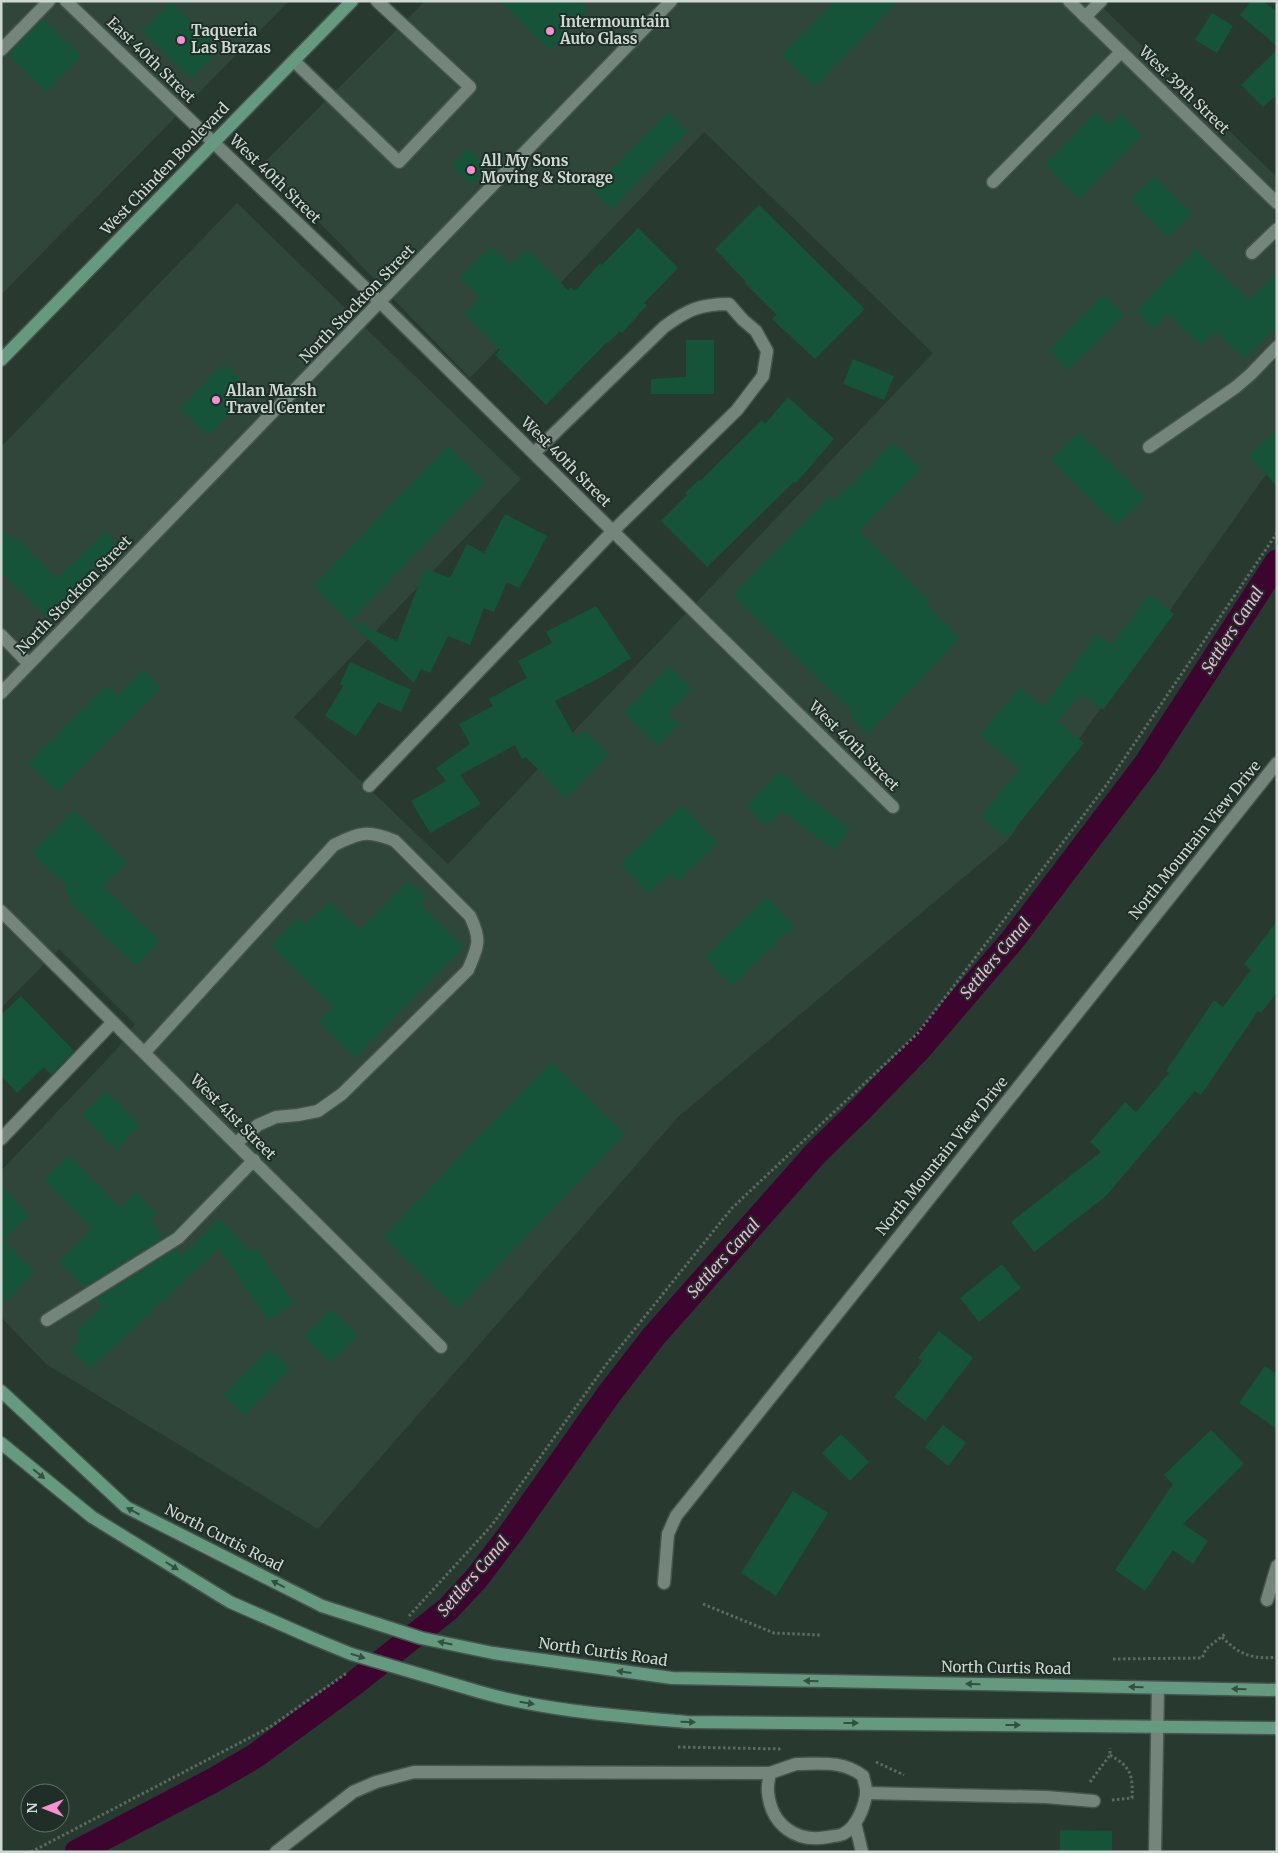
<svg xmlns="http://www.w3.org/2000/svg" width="1278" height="1853" viewBox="0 0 1278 1853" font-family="Merriweather,serif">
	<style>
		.built { fill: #30463a }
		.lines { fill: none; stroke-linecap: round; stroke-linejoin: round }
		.canal { stroke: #3c042f; stroke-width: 25 }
		.building { fill: #155439 }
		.minor-casing { stroke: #45544c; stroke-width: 15 }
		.major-casing { stroke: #45544c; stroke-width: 15 }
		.path { stroke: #5b6a62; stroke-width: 3; stroke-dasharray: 2.5 2.5; stroke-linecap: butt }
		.minor { stroke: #74867c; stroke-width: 12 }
		.major { stroke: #659a80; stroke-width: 12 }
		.major-bridge-casing { stroke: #45544c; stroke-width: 15; stroke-linecap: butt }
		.major-bridge { stroke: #659a80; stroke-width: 12 }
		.oneway { fill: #344e41 }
		.poi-dot { fill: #f491d4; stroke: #1f2e26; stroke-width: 2 }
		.labels { text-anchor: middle; stroke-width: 4; stroke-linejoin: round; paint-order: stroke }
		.poi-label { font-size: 15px; font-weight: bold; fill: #cfd9d3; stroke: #1f2e26; text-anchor: start }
		.street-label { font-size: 15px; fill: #cfd9d3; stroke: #1f2e26 }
		.water-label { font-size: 16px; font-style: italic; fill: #f7afde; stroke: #1f2e26 }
	</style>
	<rect width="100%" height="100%" fill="#283930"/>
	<g class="built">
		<path d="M 1,1 L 289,1 L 1,295 Z"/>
		<path d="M 425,1 L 1096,1 L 1277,177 L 1277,464 L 1264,477 L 1007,841 L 679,1116 L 318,1529 L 46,1364 L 1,1317 L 1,1171 L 116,1050 L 135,1024 L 59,949 L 1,1008 L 1,447 L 237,203 L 521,479 L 294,717 L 448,864 L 933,353 L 704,132 L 470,378 L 263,164 Z"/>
	</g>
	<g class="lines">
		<path class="canal" d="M 77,1852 L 212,1781 L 255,1756 L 352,1685 L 448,1609 L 476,1579 L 511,1533 L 609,1394 L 654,1336 L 816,1153 L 860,1110 L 920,1048 L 1014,938 L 1146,764 L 1277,562"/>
	</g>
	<g class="building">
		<path d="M 500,1 L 579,1 L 588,11 L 550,50 Z"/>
		<path d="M 835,1 L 898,1 L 815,87 L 782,55 Z"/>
		<path d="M 1251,1 L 1263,1 L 1277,12 L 1277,46 L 1240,15 Z"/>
		<path d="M 171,2 L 220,49 L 191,79 L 142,31 Z"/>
		<path d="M 1212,13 L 1233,26 L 1217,53 L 1195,40 Z"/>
		<path d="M 43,19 L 81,56 L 46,92 L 8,54 Z"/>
		<path d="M 1277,50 L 1277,94 L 1263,107 L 1241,85 Z"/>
		<path d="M 668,112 L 688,132 L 611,209 L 592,189 Z"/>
		<path d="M 1096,112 L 1109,125 L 1120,113 L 1142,135 L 1079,199 L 1045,165 Z"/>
		<path d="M 468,148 L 488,168 L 471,185 L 452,166 Z"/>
		<path d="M 1154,176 L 1192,214 L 1168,237 L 1130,199 Z"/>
		<path d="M 759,205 L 865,309 L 815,359 L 772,319 L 777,315 L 745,283 L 746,282 L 715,249 Z"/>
		<path d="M 638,228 L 678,268 L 644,303 L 647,305 L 622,333 L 620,331 L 608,343 L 607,342 L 546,405 L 495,355 L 500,350 L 464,314 L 480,298 L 460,277 L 491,246 L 510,265 L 527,249 L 568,290 L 571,287 L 575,291 L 600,263 L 602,265 Z"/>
		<path d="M 1195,249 L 1249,300 L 1277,272 L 1277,326 L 1245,359 L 1215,331 L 1201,346 L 1168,314 L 1154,329 L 1136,312 Z"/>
		<path d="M 1103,295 L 1124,315 L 1068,370 L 1049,350 Z"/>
		<path d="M 686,340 L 714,340 L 714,394 L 651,394 L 651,379 L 686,377 Z"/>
		<path d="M 853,359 L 894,376 L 884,400 L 843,384 Z"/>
		<path d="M 224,363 L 252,391 L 208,436 L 180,408 Z"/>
		<path d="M 788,397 L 834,439 L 796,483 L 794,482 L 707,567 L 661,521 L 687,495 L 685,493 L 699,480 L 700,481 L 762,420 L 765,424 Z"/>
		<path d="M 1277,429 L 1277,486 L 1249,456 Z"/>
		<path d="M 1079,432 L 1145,498 L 1117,526 L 1050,460 Z"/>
		<path d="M 894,442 L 921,469 L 859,531 L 930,602 L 927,606 L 960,638 L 868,734 L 851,718 L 854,714 L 733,595 L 830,496 L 834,501 Z"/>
		<path d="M 448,446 L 485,482 L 350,622 L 313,586 Z"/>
		<path d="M 505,514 L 547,536 L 532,565 L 519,588 L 507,582 L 494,612 L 484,608 L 470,645 L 448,636 L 430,673 L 421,669 L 414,683 L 352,624 L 354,621 L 397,641 L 425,568 L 450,578 L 467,544 L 484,553 Z"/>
		<path d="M 1,529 L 11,540 L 15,536 L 57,579 L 105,532 L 119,547 L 71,593 L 73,596 L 49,620 L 1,572 Z"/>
		<path d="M 1149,595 L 1174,614 L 1103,710 L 1082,694 L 1057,721 L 1084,743 L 1007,838 L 981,817 L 1020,768 L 980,736 L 1019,688 L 1043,707 L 1097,634 L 1112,645 Z"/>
		<path d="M 596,606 L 631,658 L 605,675 L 555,701 L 576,739 L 585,730 L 609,755 L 566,798 L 526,757 L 522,759 L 515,745 L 460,775 L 481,804 L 430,833 L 411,801 L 446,781 L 436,768 L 470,744 L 459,724 L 493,706 L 489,699 L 527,678 L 518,661 L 552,643 L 546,632 Z"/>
		<path d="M 350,662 L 411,690 L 401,712 L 378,702 L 356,736 L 325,716 L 343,686 L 340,684 Z"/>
		<path d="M 669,666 L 692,689 L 668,714 L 679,725 L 658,746 L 624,713 Z"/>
		<path d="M 143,670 L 161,688 L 57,792 L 28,763 L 107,685 L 117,696 Z"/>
		<path d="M 781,771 L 799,790 L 850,829 L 834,850 L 782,811 L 766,826 L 746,806 Z"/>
		<path d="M 682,805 L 718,843 L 677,882 L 669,874 L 649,894 L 620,864 Z"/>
		<path d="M 74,810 L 127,862 L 103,886 L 160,941 L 136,966 L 68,901 L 71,897 L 64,890 L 67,887 L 32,853 Z"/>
		<path d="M 408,881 L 426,898 L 420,904 L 464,947 L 355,1058 L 319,1022 L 333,1007 L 271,946 L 298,918 L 306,925 L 329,901 L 360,930 Z"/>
		<path d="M 767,897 L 794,926 L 732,986 L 705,957 Z"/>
		<path d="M 1277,921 L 1277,993 L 1261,1013 L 1258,1011 L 1201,1095 L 1195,1091 L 1106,1196 L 1034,1252 L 1011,1222 L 1101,1152 L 1090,1142 L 1125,1102 L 1136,1112 L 1169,1073 L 1166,1071 L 1214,1000 L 1223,1007 L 1251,970 L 1244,964 Z"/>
		<path d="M 21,996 L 74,1051 L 51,1075 L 44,1067 L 17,1093 L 1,1076 L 1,1015 Z"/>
		<path d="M 551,1062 L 625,1134 L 457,1309 L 383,1237 Z"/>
		<path d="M 106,1091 L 140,1125 L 116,1150 L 82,1115 Z"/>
		<path d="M 68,1155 L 121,1208 L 136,1192 L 157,1214 L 150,1221 L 164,1237 L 84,1287 L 59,1262 L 92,1228 L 44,1180 Z"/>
		<path d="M 1,1185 L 29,1216 L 3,1240 L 35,1272 L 1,1306 Z"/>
		<path d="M 220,1219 L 250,1252 L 256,1248 L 294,1303 L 268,1321 L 219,1249 L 90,1369 L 71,1349 L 81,1339 L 75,1332 L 103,1306 L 96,1299 L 176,1249 L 181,1255 Z"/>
		<path d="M 1002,1264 L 1021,1288 L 979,1322 L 960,1298 Z"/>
		<path d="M 331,1309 L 358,1335 L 331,1363 L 304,1337 Z"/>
		<path d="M 939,1331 L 973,1358 L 925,1421 L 894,1397 L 922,1361 L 918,1358 Z"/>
		<path d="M 270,1349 L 290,1369 L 244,1416 L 223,1395 Z"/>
		<path d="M 1265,1366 L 1277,1374 L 1277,1429 L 1239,1403 Z"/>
		<path d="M 943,1425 L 966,1443 L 948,1466 L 925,1447 Z"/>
		<path d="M 1211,1430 L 1244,1464 L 1183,1524 L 1208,1541 L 1193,1564 L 1173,1550 L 1145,1591 L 1115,1570 L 1173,1484 L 1164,1475 Z"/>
		<path d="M 841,1434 L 869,1462 L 850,1481 L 822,1453 Z"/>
		<path d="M 793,1491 L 828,1513 L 776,1596 L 741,1573 Z"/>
		<path d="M 1060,1830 L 1112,1831 L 1112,1852 L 1060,1852 Z"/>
	</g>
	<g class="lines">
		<g class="minor-casing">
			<g id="minor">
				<path d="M 66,1 L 381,303 L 893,807"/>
				<path d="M 1069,1 L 1277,203"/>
				<path d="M 1085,17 L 1101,1"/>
				<path d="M 1,50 L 49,1"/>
				<path d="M 294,61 L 399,162 L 470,87 L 377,1"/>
				<path d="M 993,182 L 1121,52"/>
				<path d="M 1252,253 L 1277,229"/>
				<path d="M 1149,447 L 1236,387 L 1251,374 L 1277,347"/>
				<path d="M 1,635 L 29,664"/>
				<path d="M 1,693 L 671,1"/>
				<path d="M 369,786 L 613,531 L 737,410 L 763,376 L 767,351 L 756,331 L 743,320 L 729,304 C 700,304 687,310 664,327 L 534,453"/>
				<path d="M 1,911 L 441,1347"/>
				<path d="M 145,1052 L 334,845 C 359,833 367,829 395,841 L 470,916 C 482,941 478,946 468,970 L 342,1094 L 318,1111 L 298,1115 L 276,1117 L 258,1125 L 236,1143"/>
				<path d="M 1,1139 L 113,1022"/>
				<path d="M 47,1320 L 178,1238 L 254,1160"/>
				<path d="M 664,1583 L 668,1534 L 676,1516 L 1277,763"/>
				<path d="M 1267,1600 L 1277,1566"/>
				<path d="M 796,1764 C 820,1764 842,1760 863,1776 C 864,1781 867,1789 866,1795 C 864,1808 856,1828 843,1834 C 839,1836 832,1836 828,1837 C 796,1843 771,1825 768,1792 C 767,1787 769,1779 770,1773 Z"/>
				<path d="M 866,1793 L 1046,1797 L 1094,1801"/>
				<path d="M 855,1823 L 862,1852"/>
				<path d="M 276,1852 L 353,1792 L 376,1782 L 414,1772 L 770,1773"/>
				<path d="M 1155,1852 L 1158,1688"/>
			</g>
		</g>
		<g class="major-casing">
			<g id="major">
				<path d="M 1,360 L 352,1"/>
				<path d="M 1,1391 L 126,1507 L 322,1606"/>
				<path d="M 1,1443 L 92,1517 L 230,1602 L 312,1638"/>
				<path d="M 493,1653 L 672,1678 L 1277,1690"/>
				<path d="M 480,1692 C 546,1711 618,1716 687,1722 L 1277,1728"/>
			</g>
		</g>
		<g class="path">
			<path d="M 703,1604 L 774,1633 L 820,1635"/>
			<path d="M 409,1616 L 492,1525 L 605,1366 L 732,1208 L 918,1033 L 1105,787 L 1277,533"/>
			<path d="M 1222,1637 C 1238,1654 1253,1660 1277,1657"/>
			<path d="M 1113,1659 L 1202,1658 L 1206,1649 L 1225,1634"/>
			<path d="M 678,1747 L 782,1749"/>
			<path d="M 1110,1755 C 1131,1767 1133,1775 1132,1798 L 1111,1800"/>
			<path d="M 876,1762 L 904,1775"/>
			<path d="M 1090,1782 L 1110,1755 L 1110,1748"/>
			<path d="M 31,1852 L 270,1727 L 348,1672"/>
		</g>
		<use href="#minor" class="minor"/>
		<use href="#major" class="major"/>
		<g class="major-bridge-casing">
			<g id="major-bridge">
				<path d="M 322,1606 L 421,1638 L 493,1653"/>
				<path d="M 312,1638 L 351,1654 L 480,1692"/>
			</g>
		</g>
		<use href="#major-bridge" class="major-bridge"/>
	</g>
	<defs><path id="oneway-solid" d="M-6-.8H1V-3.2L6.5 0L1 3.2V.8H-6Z" transform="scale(1.25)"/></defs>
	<g class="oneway">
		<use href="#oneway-solid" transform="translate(39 1474) rotate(39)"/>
		<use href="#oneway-solid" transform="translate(133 1511) rotate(-152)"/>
		<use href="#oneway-solid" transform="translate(172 1566) rotate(32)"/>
		<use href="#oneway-solid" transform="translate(278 1584) rotate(-153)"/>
		<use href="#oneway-solid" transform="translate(445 1643) rotate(-168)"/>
		<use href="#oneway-solid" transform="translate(358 1656) rotate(17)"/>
		<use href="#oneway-solid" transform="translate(624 1672) rotate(-172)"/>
		<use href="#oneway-solid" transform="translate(811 1681) rotate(-179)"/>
		<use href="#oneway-solid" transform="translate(973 1684) rotate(-179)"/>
		<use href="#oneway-solid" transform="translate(1136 1687) rotate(-178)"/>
		<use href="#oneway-solid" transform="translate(1239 1689) rotate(-179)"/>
		<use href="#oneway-solid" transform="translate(527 1703) rotate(9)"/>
		<use href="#oneway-solid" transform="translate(688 1722) rotate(2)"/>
		<use href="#oneway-solid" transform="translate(851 1723)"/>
		<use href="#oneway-solid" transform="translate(1013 1725)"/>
	</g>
	<g class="poi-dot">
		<circle cx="550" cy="31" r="5"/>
		<circle cx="181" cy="40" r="5"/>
		<circle cx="471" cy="170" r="5"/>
		<circle cx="216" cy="400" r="5"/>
	</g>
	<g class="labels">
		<g class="poi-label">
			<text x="560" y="27">Intermountain<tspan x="560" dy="17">Auto Glass</tspan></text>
			<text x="191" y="36">Taqueria<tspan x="191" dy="17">Las Brazas</tspan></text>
			<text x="481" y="166">All My Sons<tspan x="481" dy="17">Moving &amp; Storage</tspan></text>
			<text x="226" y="396">Allan Marsh<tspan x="226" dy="17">Travel Center</tspan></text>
		</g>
		<g class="street-label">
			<text transform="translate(151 60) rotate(44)" y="5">East 40th Street</text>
			<text transform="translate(1184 90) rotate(44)" y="5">West 39th Street</text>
			<text transform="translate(165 169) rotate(-46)" y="5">West Chinden Boulevard</text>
			<text transform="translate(275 179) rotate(44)" y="5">West 40th Street</text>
			<text transform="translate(357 304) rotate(-46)" y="5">North Stockton Street</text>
			<text transform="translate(566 462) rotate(45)" y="5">West 40th Street</text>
			<text transform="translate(74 595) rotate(-46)" y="5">North Stockton Street</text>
			<text transform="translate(854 746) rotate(45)" y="5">West 40th Street</text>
			<text transform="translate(1195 840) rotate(-51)" y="5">North Mountain View Drive</text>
			<text transform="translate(233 1117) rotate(45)" y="5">West 41st Street</text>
			<text transform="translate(942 1156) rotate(-51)" y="5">North Mountain View Drive</text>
			<text transform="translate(224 1538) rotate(27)" y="5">North Curtis Road</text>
			<text transform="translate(603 1652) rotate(8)" y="5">North Curtis Road</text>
			<text transform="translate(1006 1668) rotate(1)" y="5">North Curtis Road</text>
		</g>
		<g class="water-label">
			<text transform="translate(1232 630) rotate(-57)" y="6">Settlers Canal</text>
			<text transform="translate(995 958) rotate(-50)" y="6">Settlers Canal</text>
			<text transform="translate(723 1258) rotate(-48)" y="6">Settlers Canal</text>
			<text transform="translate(473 1576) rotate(-49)" y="6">Settlers Canal</text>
		</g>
	</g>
	<rect width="1278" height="1853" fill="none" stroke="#cfd9d3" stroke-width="5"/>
	<g transform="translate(45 1808) rotate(270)"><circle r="24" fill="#1f2e26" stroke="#65726b"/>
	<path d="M0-4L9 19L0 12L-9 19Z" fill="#f491d4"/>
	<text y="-8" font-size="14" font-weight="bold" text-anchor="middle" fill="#cfd9d3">N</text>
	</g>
</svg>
